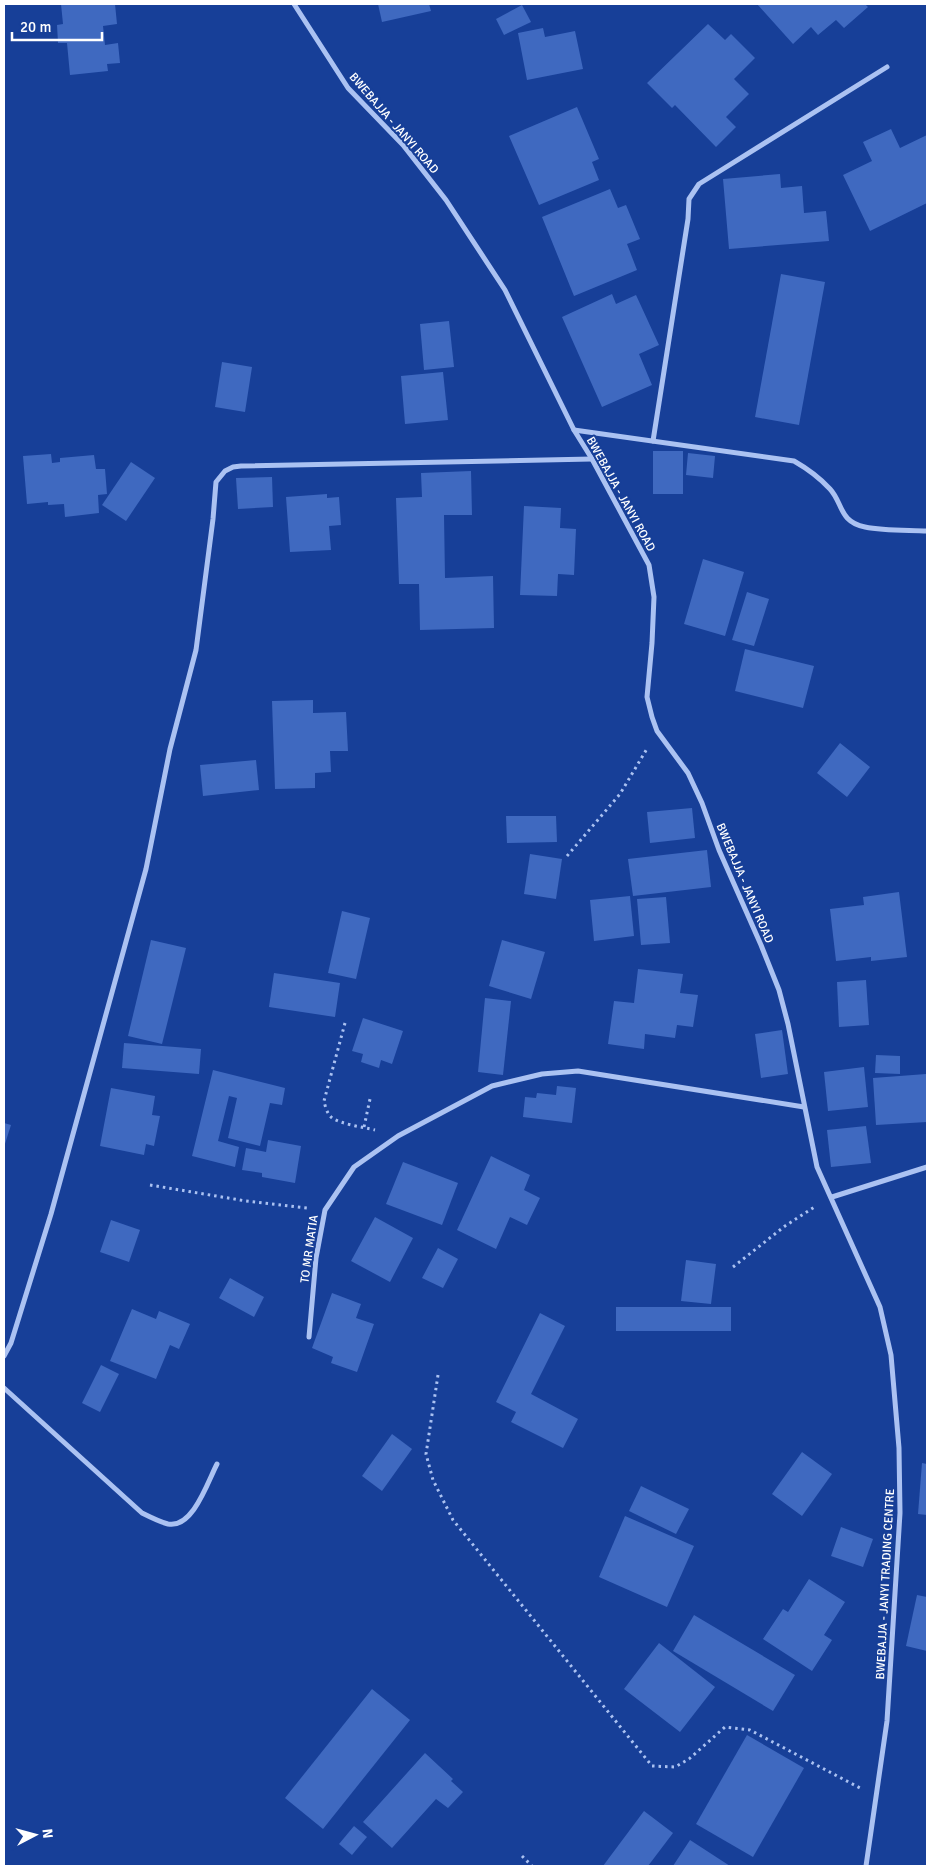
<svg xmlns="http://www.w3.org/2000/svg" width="931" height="1870" viewBox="0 0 931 1870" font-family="Signika,sans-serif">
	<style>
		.building { fill: #3f69c0 }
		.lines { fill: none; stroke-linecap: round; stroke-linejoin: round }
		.path { stroke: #abc2f2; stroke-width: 3; stroke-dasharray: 2.5 4; stroke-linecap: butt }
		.street { stroke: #abc2f2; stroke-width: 5 }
		.labels { text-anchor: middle; stroke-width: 4; stroke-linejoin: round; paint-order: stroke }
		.street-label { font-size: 12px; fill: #fff; stroke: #173f98 }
	</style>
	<rect width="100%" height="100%" fill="#173f98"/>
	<g class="building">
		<path d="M 61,4 L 115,4 L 117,24 L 103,26 L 105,45 L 118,43 L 120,63 L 107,64 L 108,71 L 70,75 L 67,43 L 58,43 L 57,25 L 63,24 Z"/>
		<path d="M 378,4 L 429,4 L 431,11 L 382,22 Z"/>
		<path d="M 757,4 L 865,4 L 868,7 L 844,28 L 836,20 L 818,35 L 811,27 L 793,44 Z"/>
		<path d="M 522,5 L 531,22 L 504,35 L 496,19 Z"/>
		<path d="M 708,24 L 725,40 L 731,34 L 755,58 L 734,79 L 749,94 L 726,117 L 736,127 L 716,147 L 675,105 L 672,108 L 647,83 Z"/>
		<path d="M 543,28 L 545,37 L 575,31 L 583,69 L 527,80 L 518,33 Z"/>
		<path d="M 577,107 L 599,159 L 592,162 L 599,180 L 539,205 L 509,136 Z"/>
		<path d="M 891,129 L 900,148 L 927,135 L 927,203 L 870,231 L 843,175 L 872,161 L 863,142 Z"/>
		<path d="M 780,174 L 781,188 L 802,186 L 804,213 L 826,211 L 829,241 L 729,249 L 723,179 Z"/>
		<path d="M 610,189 L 618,208 L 626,205 L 640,239 L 627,244 L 637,270 L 574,296 L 542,217 Z"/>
		<path d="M 781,274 L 825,282 L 799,425 L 755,417 Z"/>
		<path d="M 612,294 L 616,304 L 636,295 L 659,345 L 639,354 L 652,385 L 602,407 L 562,317 Z"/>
		<path d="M 449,321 L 454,367 L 424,370 L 420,324 Z"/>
		<path d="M 222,362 L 252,367 L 245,412 L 215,407 Z"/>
		<path d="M 443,372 L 448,420 L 405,424 L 401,376 Z"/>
		<rect x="653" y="451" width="30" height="43"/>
		<path d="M 688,453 L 715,456 L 713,478 L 686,475 Z"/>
		<path d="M 51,454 L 52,463 L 60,462 L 60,458 L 94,455 L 96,469 L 105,469 L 107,494 L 98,495 L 99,513 L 65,517 L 64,504 L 48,505 L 48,502 L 27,504 L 23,456 Z"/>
		<path d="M 131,462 L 155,478 L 126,521 L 102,505 Z"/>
		<path d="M 471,471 L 472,515 L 444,515 L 445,578 L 493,576 L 494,628 L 420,630 L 419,584 L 399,584 L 396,498 L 422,497 L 421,473 Z"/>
		<path d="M 272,477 L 273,507 L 238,509 L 236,478 Z"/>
		<path d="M 327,494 L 327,498 L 339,497 L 341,525 L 329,526 L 331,550 L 290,552 L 286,497 Z"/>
		<path d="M 524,506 L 561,508 L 560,528 L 576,529 L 574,575 L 558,574 L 557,596 L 520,595 Z"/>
		<path d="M 703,559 L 744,572 L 725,636 L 684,624 Z"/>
		<path d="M 747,592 L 769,599 L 754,646 L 732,640 Z"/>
		<path d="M 745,649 L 814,666 L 803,708 L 735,691 Z"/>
		<path d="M 313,700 L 313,713 L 346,712 L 348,751 L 330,751 L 331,772 L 315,773 L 315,788 L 275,789 L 272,701 Z"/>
		<path d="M 840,743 L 870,767 L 847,797 L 817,773 Z"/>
		<path d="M 256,760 L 259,790 L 203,796 L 200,765 Z"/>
		<path d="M 692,808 L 695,838 L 650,843 L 647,812 Z"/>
		<path d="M 506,816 L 556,816 L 557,842 L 507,843 Z"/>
		<path d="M 707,850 L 711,887 L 633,896 L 628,859 Z"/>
		<path d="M 530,854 L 562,859 L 556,899 L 524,894 Z"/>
		<path d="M 899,892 L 907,957 L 871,961 L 871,957 L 836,961 L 830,909 L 864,905 L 863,897 Z"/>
		<path d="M 630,896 L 634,936 L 594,941 L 590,900 Z"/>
		<path d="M 666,897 L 670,943 L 641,945 L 637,899 Z"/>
		<path d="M 342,911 L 370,918 L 356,979 L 328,973 Z"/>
		<path d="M 151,940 L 186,948 L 162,1044 L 128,1036 Z"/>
		<path d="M 502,940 L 545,952 L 531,999 L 489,986 Z"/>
		<path d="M 638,969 L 683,974 L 680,993 L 698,995 L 693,1027 L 677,1025 L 675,1038 L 645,1034 L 644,1049 L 608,1044 L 614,1001 L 634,1003 Z"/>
		<path d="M 274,973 L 340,983 L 335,1017 L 269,1007 Z"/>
		<path d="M 866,980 L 869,1025 L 839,1027 L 837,982 Z"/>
		<path d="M 485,998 L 511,1001 L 503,1075 L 478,1072 Z"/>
		<path d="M 363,1018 L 403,1031 L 392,1064 L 381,1060 L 379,1068 L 361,1062 L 363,1054 L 352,1051 Z"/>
		<path d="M 782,1030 L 788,1074 L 761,1078 L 755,1034 Z"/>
		<path d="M 124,1043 L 201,1049 L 199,1074 L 122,1068 Z"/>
		<path d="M 876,1055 L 900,1056 L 900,1074 L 875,1073 Z"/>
		<path d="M 864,1067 L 868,1107 L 828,1111 L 824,1072 Z"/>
		<path d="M 213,1070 L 285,1088 L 282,1105 L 270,1103 L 260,1146 L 228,1138 L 237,1098 L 229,1096 L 218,1141 L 239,1147 L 235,1167 L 192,1156 Z"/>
		<path d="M 926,1074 L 927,1122 L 876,1125 L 873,1078 Z"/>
		<path d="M 557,1086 L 576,1088 L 572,1123 L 523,1117 L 525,1097 L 536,1098 L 537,1093 L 556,1095 Z"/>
		<path d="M 111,1088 L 155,1096 L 152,1115 L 160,1116 L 154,1146 L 146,1144 L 144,1155 L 100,1146 Z"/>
		<path d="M 4,1123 L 11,1125 L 4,1147 Z"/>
		<path d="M 866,1126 L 871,1163 L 831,1167 L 827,1130 Z"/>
		<path d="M 268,1140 L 301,1146 L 295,1183 L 262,1177 L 262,1173 L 242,1170 L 246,1148 L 266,1152 Z"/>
		<path d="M 491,1156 L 530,1175 L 524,1190 L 540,1198 L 527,1225 L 510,1217 L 496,1249 L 457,1230 Z"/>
		<path d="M 403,1162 L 458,1183 L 442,1225 L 386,1204 Z"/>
		<path d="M 375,1217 L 413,1238 L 390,1282 L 351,1261 Z"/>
		<path d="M 111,1220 L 140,1230 L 129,1262 L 100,1252 Z"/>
		<path d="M 438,1248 L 458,1259 L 443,1288 L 422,1278 Z"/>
		<path d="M 686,1260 L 716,1264 L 711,1304 L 681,1301 Z"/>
		<path d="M 230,1278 L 264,1297 L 254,1317 L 219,1298 Z"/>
		<path d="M 332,1293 L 361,1304 L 356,1318 L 374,1324 L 357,1372 L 331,1363 L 333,1357 L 312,1348 Z"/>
		<rect x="616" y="1307" width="115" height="24"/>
		<path d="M 132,1309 L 156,1319 L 159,1311 L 190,1324 L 179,1349 L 170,1345 L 156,1379 L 110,1361 Z"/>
		<path d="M 540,1313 L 565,1326 L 531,1394 L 578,1419 L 563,1448 L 511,1422 L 516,1412 L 496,1402 Z"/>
		<path d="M 101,1365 L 119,1374 L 100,1412 L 82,1403 Z"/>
		<path d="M 392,1434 L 412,1449 L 382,1491 L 362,1476 Z"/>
		<path d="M 802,1452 L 832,1474 L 802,1516 L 772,1494 Z"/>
		<path d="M 922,1463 L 927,1464 L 927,1515 L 918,1514 Z"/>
		<path d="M 641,1486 L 689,1509 L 676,1534 L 629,1511 Z"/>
		<path d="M 625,1516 L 694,1546 L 667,1607 L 599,1577 Z"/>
		<path d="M 841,1527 L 873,1539 L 863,1567 L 831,1556 Z"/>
		<path d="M 809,1579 L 845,1602 L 824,1635 L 832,1640 L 812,1671 L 763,1639 L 783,1609 L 788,1612 Z"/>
		<path d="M 917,1595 L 927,1597 L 927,1651 L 906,1646 Z"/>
		<path d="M 694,1615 L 795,1675 L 773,1711 L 673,1651 Z"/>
		<path d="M 659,1643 L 715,1687 L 680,1732 L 624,1689 Z"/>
		<path d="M 372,1689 L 410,1720 L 323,1829 L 285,1798 Z"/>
		<path d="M 747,1735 L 804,1768 L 753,1857 L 696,1824 Z"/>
		<path d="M 425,1753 L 453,1779 L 451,1781 L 463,1792 L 448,1808 L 436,1799 L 392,1848 L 363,1822 Z"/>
		<path d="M 644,1811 L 673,1833 L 648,1866 L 603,1866 Z"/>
		<path d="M 354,1826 L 367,1837 L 352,1855 L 339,1844 Z"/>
		<path d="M 690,1840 L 730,1866 L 673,1866 Z"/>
	</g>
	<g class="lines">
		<g class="path">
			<path d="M 567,856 L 620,794 L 648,747"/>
			<path d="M 345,1023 L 324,1101 C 325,1106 327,1113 331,1117 C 339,1124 363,1127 375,1130"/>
			<path d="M 364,1127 L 370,1099"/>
			<path d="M 150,1185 L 246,1201 L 307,1208"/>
			<path d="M 733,1267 L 785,1226 L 816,1206"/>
			<path d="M 438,1375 L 426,1454 L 433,1480 L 453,1520 L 652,1766 L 675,1767 L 689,1759 L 725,1727 L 750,1730 L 860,1788"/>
			<path d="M 522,1856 L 532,1866"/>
		</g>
		<g class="street">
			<path d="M 294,4 L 348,88 L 403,145 L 446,200 L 505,290 L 574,430 L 592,459 L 649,565 L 654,597 L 652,643 L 647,697 L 652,717 L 657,731 L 688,773 L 702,803 L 719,850 L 761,945 L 779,990 L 788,1024 L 817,1167 L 880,1307 L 891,1355 L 899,1448 L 900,1513 L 887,1721 L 866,1866"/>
			<path d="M 574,430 L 794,461 C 808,469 819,477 830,489 C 843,503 839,522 865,527 C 884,531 908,530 927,531"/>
			<path d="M 653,441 L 688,219 L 689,199 L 699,184 L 887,67"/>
			<path d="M 832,1197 L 927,1167"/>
			<path d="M 309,1337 L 316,1258 L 325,1210 L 354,1167 L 398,1136 L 492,1086 L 542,1074 L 578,1071 L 804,1107"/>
			<path d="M 4,1356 L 11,1343 L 51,1214 L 146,869 L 170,749 L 196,650 L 213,519 L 216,482 L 225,471 L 233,467 L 241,466 L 592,459"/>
			<path d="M 4,1388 L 142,1513 C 150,1517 160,1522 168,1524 C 193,1529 208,1481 217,1464"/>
		</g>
	</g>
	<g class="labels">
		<g class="street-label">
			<text transform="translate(394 123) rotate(49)" y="4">BWEBAJJA - JANYI ROAD</text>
			<text transform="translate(621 494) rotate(61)" y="4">BWEBAJJA - JANYI ROAD</text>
			<text transform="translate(745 883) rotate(67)" y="4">BWEBAJJA - JANYI ROAD</text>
			<text transform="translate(309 1249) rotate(-82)" y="4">TO MR MATIA</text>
			<text transform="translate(885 1584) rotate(-87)" y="4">BWEBAJJA - JANYI TRADING CENTRE</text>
		</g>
	</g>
	<rect width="931" height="1870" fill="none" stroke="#ffffff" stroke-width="10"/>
	<g transform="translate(35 1835) rotate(84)" stroke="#173f98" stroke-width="4" paint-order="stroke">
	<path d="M0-4L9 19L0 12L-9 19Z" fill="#ffffff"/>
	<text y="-8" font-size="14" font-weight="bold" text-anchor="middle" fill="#ffffff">N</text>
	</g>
	<path d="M12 32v8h90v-8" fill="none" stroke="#ffffff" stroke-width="2.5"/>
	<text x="20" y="32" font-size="15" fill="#ffffff" stroke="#173f98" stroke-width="4" paint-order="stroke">20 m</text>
</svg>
